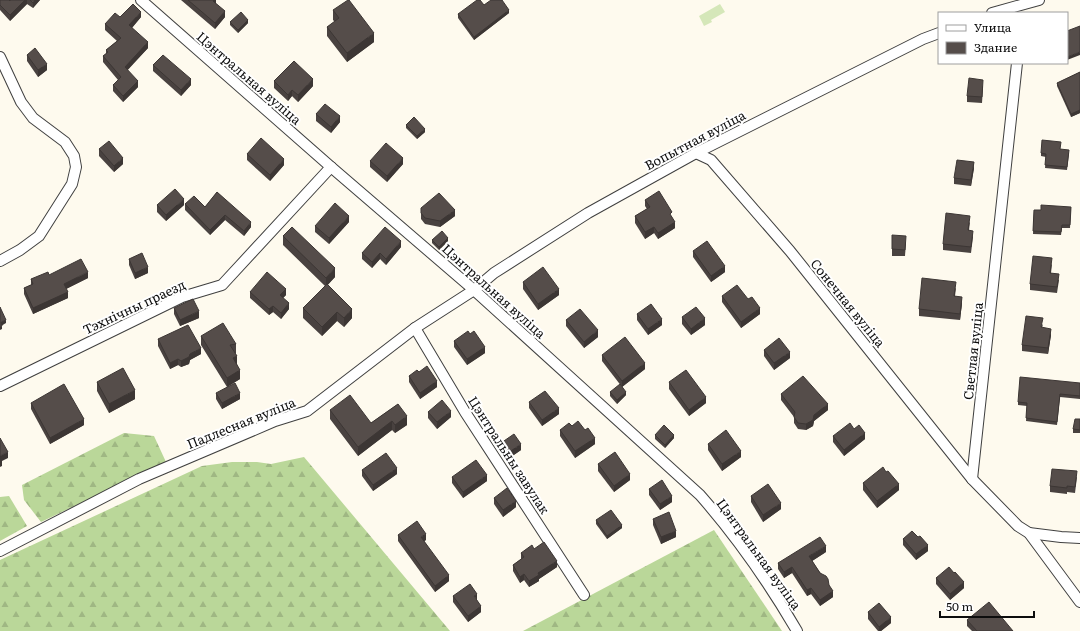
<svg xmlns="http://www.w3.org/2000/svg" width="1080" height="631" viewBox="0 0 1080 631" font-family="Literata,serif">
	<style>
		.grass { fill: #d5e7b9 }
		.forest { fill: url(#forest-firs) }
		.lines { fill: none; stroke-linecap: round; stroke-linejoin: round }
		.minor-casing { stroke: #404040; stroke-width: 12 }
		.minor { stroke: #fff; stroke-width: 10 }
		.wall { fill: #494240 }
		.shaded-wall { fill: #3c3634 }
		.building { fill: #554d4a; stroke: #3c3634 }
		.labels { text-anchor: middle; stroke-width: 4; stroke-linejoin: round; paint-order: stroke }
		.street-label { font-size: 13px; fill: #0d0d0d; stroke: #fff }
	</style>
	<defs>
		<pattern id="forest-firs" width="22" height="20" patternUnits="userSpaceOnUse"><rect width="22" height="20" fill="#bad799"/><path d="M5 1l3.5 6h-7zM16 11l3.5 6h-7z" fill="#9fb783"/></pattern>
	</defs>
	<rect width="100%" height="100%" fill="#fefaee"/>
	<path class="grass" d="M 720,4 L 725,12 L 711,20 L 712,22 L 704,26 L 699,16 Z"/>
	<g class="forest">
		<path d="M 124,433 L 154,436 L 166,462 L 41,522 L 24,500 L 22,485 Z"/>
		<path d="M 304,457 L 450,631 L 0,631 L 0,560 L 202,466 L 232,462 L 257,462 L 271,464 Z"/>
		<path d="M 9,496 L 27,526 L 0,541 L 0,497 Z"/>
		<path d="M 714,530 L 782,631 L 523,631 Z"/>
	</g>
	<g class="lines">
		<g class="minor-casing">
			<g id="minor">
				<path d="M 141,0 L 331,167 L 474,290 L 700,495 C 736,536 769,583 797,631"/>
				<path d="M 992,13 L 1039,0"/>
				<path d="M 0,57 L 21,102 L 33,118 L 65,142 L 74,156 L 76,167 L 72,184 L 39,236 L 20,250 L 0,261"/>
				<path d="M 696,153 L 711,160 L 790,251 L 972,479 L 1018,526 L 1029,533 L 1080,602"/>
				<path d="M 415,328 L 465,412 L 584,595"/>
				<path d="M 0,386 L 182,297 L 222,285 L 331,167"/>
				<path d="M 972,479 L 1017,63"/>
				<path d="M 1029,533 L 1061,537 L 1080,538"/>
				<path d="M 0,551 L 139,479 L 275,421 L 307,411 L 415,328 L 474,290 L 494,273 L 588,213 L 696,153 L 923,39 L 939,33"/>
			</g>
		</g>
		<use href="#minor" class="minor"/>
	</g>
	<g class="wall">
		<path d="M 0,0 L 10,1 L 10,0 L 40,0 L 33,8 L 27,4 L 10,21 L 0,10 Z"/>
		<path d="M 181,0 L 216,0 L 216,4 L 225,17 L 215,29 Z"/>
		<path d="M 484,5 L 509,13 L 474,40 L 458,18 L 458,14 Z"/>
		<path d="M 333,10 L 374,42 L 347,62 L 327,36 L 327,27 L 335,22 L 333,20 Z"/>
		<path d="M 120,17 L 141,17 L 132,28 L 148,48 L 127,70 L 138,87 L 123,102 L 113,91 L 113,85 L 118,80 L 103,62 L 103,56 L 106,54 L 106,50 L 117,41 L 105,30 L 105,24 Z"/>
		<path d="M 230,22 L 248,23 L 238,33 L 230,25 Z"/>
		<path d="M 27,55 L 47,70 L 38,77 L 27,61 Z"/>
		<path d="M 153,65 L 191,85 L 181,96 L 153,71 Z"/>
		<path d="M 1080,72 L 1080,113 L 1071,117 L 1057,86 L 1057,83 Z"/>
		<path d="M 274,81 L 313,86 L 298,102 L 292,96 L 288,101 L 274,88 Z"/>
		<path d="M 983,86 L 982,103 L 967,102 L 967,96 Z"/>
		<path d="M 316,114 L 340,122 L 331,133 L 316,121 Z"/>
		<path d="M 406,125 L 425,132 L 417,139 L 406,128 Z"/>
		<path d="M 99,149 L 123,164 L 114,172 L 99,156 Z"/>
		<path d="M 1060,149 L 1069,153 L 1067,170 L 1045,168 L 1046,157 L 1041,156 L 1041,153 Z"/>
		<path d="M 247,154 L 284,165 L 270,181 L 247,160 Z"/>
		<path d="M 370,161 L 403,164 L 387,182 L 370,167 Z"/>
		<path d="M 974,168 L 971,186 L 954,184 L 954,178 Z"/>
		<path d="M 217,192 L 251,227 L 244,236 L 225,220 L 210,235 L 185,210 L 185,204 L 205,207 Z"/>
		<path d="M 645,200 L 672,217 L 675,228 L 658,239 L 654,233 L 645,239 L 635,223 L 635,216 L 647,209 L 645,206 Z"/>
		<path d="M 157,205 L 184,205 L 166,221 L 157,212 Z"/>
		<path d="M 1071,207 L 1070,228 L 1062,228 L 1061,235 L 1033,234 L 1034,210 L 1041,210 Z"/>
		<path d="M 421,208 L 455,216 L 440,227 L 425,224 L 421,219 Z"/>
		<path d="M 349,222 L 329,244 L 315,232 L 315,226 Z"/>
		<path d="M 970,222 L 969,230 L 973,237 L 971,253 L 943,250 L 943,244 Z"/>
		<path d="M 283,236 L 335,277 L 327,285 L 352,318 L 344,327 L 337,321 L 322,336 L 303,318 L 303,308 L 325,286 L 283,245 Z"/>
		<path d="M 432,240 L 448,241 L 439,250 L 432,243 Z"/>
		<path d="M 906,242 L 905,256 L 892,256 L 892,249 Z"/>
		<path d="M 401,247 L 386,265 L 380,259 L 372,268 L 362,259 L 362,253 Z"/>
		<path d="M 693,251 L 725,272 L 711,282 L 693,257 Z"/>
		<path d="M 129,259 L 148,273 L 135,279 L 129,265 Z"/>
		<path d="M 1052,264 L 1051,273 L 1059,280 L 1057,293 L 1030,290 L 1030,284 Z"/>
		<path d="M 49,275 L 88,278 L 66,289 L 68,298 L 33,314 L 24,294 L 24,288 L 31,285 L 31,279 Z"/>
		<path d="M 523,282 L 559,295 L 538,310 L 523,289 Z"/>
		<path d="M 956,288 L 955,296 L 962,303 L 960,320 L 919,316 L 919,309 Z"/>
		<path d="M 250,292 L 286,295 L 283,298 L 289,309 L 281,319 L 273,312 L 269,315 L 250,298 Z"/>
		<path d="M 722,296 L 760,314 L 741,328 L 722,302 Z"/>
		<path d="M 174,308 L 199,318 L 180,326 L 174,314 Z"/>
		<path d="M 637,314 L 662,325 L 648,335 L 637,320 Z"/>
		<path d="M 682,317 L 705,325 L 691,335 L 682,324 Z"/>
		<path d="M 566,320 L 598,337 L 584,348 L 566,326 Z"/>
		<path d="M 1043,324 L 1042,328 L 1051,335 L 1048,354 L 1022,351 L 1022,345 Z"/>
		<path d="M 470,334 L 485,353 L 467,365 L 454,347 L 454,341 Z"/>
		<path d="M 201,336 L 236,344 L 236,353 L 235,353 L 237,364 L 240,379 L 227,387 L 201,345 Z"/>
		<path d="M 158,339 L 201,354 L 190,360 L 189,364 L 181,367 L 178,365 L 170,369 L 158,346 Z"/>
		<path d="M 764,350 L 790,358 L 774,370 L 764,356 Z"/>
		<path d="M 602,355 L 645,369 L 622,387 L 602,361 Z"/>
		<path d="M 419,372 L 437,387 L 420,399 L 409,382 L 409,376 Z"/>
		<path d="M 97,382 L 135,399 L 109,413 L 97,391 Z"/>
		<path d="M 669,382 L 706,403 L 689,416 L 669,389 Z"/>
		<path d="M 1080,383 L 1080,399 L 1060,397 L 1057,425 L 1026,421 L 1027,406 L 1018,405 L 1018,402 Z"/>
		<path d="M 610,392 L 626,395 L 617,404 L 610,396 Z"/>
		<path d="M 216,393 L 240,399 L 222,409 L 216,399 Z"/>
		<path d="M 781,394 L 828,410 L 814,421 L 813,426 L 806,430 L 798,429 L 794,423 L 794,417 L 781,400 Z"/>
		<path d="M 529,402 L 559,414 L 542,426 L 529,408 Z"/>
		<path d="M 31,403 L 84,425 L 50,444 L 31,409 Z"/>
		<path d="M 398,404 L 407,425 L 395,433 L 392,430 L 358,456 L 330,419 L 330,410 L 371,423 Z"/>
		<path d="M 428,412 L 451,417 L 437,429 L 428,418 Z"/>
		<path d="M 1080,419 L 1080,433 L 1073,433 L 1073,429 Z"/>
		<path d="M 572,426 L 595,444 L 575,458 L 560,436 L 560,430 Z"/>
		<path d="M 854,429 L 865,439 L 844,456 L 833,442 L 833,436 Z"/>
		<path d="M 655,435 L 674,438 L 665,448 L 655,439 Z"/>
		<path d="M 501,443 L 521,450 L 508,459 L 501,449 Z"/>
		<path d="M 708,444 L 741,457 L 722,471 L 708,450 Z"/>
		<path d="M 598,464 L 630,480 L 614,492 L 598,471 Z"/>
		<path d="M 362,470 L 397,474 L 373,491 L 362,476 Z"/>
		<path d="M 886,472 L 899,490 L 877,508 L 863,490 L 863,483 Z"/>
		<path d="M 452,477 L 487,481 L 463,498 L 452,483 Z"/>
		<path d="M 1077,477 L 1075,493 L 1067,492 L 1067,494 L 1050,492 L 1050,486 Z"/>
		<path d="M 649,489 L 672,502 L 660,510 L 649,495 Z"/>
		<path d="M 751,496 L 781,509 L 763,522 L 751,502 Z"/>
		<path d="M 494,498 L 516,507 L 503,517 L 494,504 Z"/>
		<path d="M 653,519 L 676,537 L 661,544 L 653,525 Z"/>
		<path d="M 596,520 L 622,528 L 607,539 L 596,524 Z"/>
		<path d="M 398,535 L 426,540 L 424,541 L 449,581 L 435,592 L 398,541 Z"/>
		<path d="M 903,539 L 928,551 L 916,560 L 903,545 Z"/>
		<path d="M 534,549 L 557,567 L 539,579 L 539,581 L 529,587 L 524,580 L 520,583 L 513,571 L 513,565 L 521,559 L 521,553 Z"/>
		<path d="M 826,552 L 812,561 L 829,585 L 833,597 L 820,606 L 811,594 L 807,596 L 792,573 L 784,578 L 778,569 L 778,563 Z"/>
		<path d="M 954,573 L 964,588 L 950,600 L 936,584 L 936,578 Z"/>
		<path d="M 453,596 L 477,600 L 481,612 L 468,622 L 453,602 Z"/>
		<path d="M 868,612 L 891,623 L 881,631 L 878,631 L 868,619 Z"/>
		<path d="M 967,620 L 1013,631 L 972,631 L 967,626 Z"/>
	</g>
	<g class="shaded-wall">
		<path d="M 25,0 L 27,0 L 27,4 L 10,21 L 10,15 Z"/>
		<path d="M 35,0 L 40,0 L 33,8 L 33,3 Z"/>
		<path d="M 214,0 L 216,0 L 216,4 L 213,1 Z"/>
		<path d="M 509,10 L 509,13 L 474,40 L 474,37 Z"/>
		<path d="M 225,11 L 225,17 L 215,29 L 215,23 Z"/>
		<path d="M 141,12 L 141,17 L 129,31 L 129,25 Z"/>
		<path d="M 248,20 L 248,23 L 238,33 L 238,30 Z"/>
		<path d="M 374,33 L 374,42 L 347,62 L 347,53 Z"/>
		<path d="M 148,42 L 148,48 L 125,73 L 125,67 Z"/>
		<path d="M 1080,52 L 1080,55 L 1067,60 L 1067,57 Z"/>
		<path d="M 47,64 L 47,70 L 38,77 L 38,70 Z"/>
		<path d="M 191,79 L 191,85 L 181,96 L 181,90 Z"/>
		<path d="M 313,79 L 313,86 L 298,102 L 298,95 Z"/>
		<path d="M 138,81 L 138,87 L 123,102 L 123,96 Z"/>
		<path d="M 292,90 L 292,96 L 288,101 L 288,95 Z"/>
		<path d="M 1080,110 L 1080,113 L 1071,117 L 1071,114 Z"/>
		<path d="M 340,116 L 340,122 L 331,133 L 331,127 Z"/>
		<path d="M 425,129 L 425,132 L 417,139 L 417,136 Z"/>
		<path d="M 123,158 L 123,164 L 114,172 L 114,166 Z"/>
		<path d="M 403,158 L 403,164 L 387,182 L 387,176 Z"/>
		<path d="M 284,159 L 284,165 L 270,181 L 270,175 Z"/>
		<path d="M 974,162 L 974,168 L 971,186 L 971,180 Z"/>
		<path d="M 184,199 L 184,205 L 166,221 L 166,215 Z"/>
		<path d="M 455,210 L 455,216 L 440,227 L 440,221 Z"/>
		<path d="M 225,215 L 225,220 L 210,235 L 210,230 Z"/>
		<path d="M 349,216 L 349,222 L 329,244 L 329,238 Z"/>
		<path d="M 251,222 L 251,227 L 244,236 L 244,231 Z"/>
		<path d="M 675,222 L 675,228 L 658,239 L 658,233 Z"/>
		<path d="M 654,227 L 654,233 L 645,239 L 645,232 Z"/>
		<path d="M 448,238 L 448,241 L 439,250 L 439,247 Z"/>
		<path d="M 401,241 L 401,247 L 386,265 L 386,259 Z"/>
		<path d="M 380,253 L 380,259 L 372,268 L 372,262 Z"/>
		<path d="M 725,266 L 725,272 L 711,282 L 711,276 Z"/>
		<path d="M 148,267 L 148,273 L 135,279 L 135,273 Z"/>
		<path d="M 335,268 L 335,277 L 326,287 L 326,278 Z"/>
		<path d="M 88,272 L 88,278 L 64,290 L 64,284 Z"/>
		<path d="M 286,289 L 286,295 L 280,301 L 280,295 Z"/>
		<path d="M 559,289 L 559,295 L 538,310 L 538,304 Z"/>
		<path d="M 68,292 L 68,298 L 33,314 L 33,308 Z"/>
		<path d="M 962,297 L 962,303 L 960,320 L 960,314 Z"/>
		<path d="M 289,303 L 289,309 L 281,319 L 281,313 Z"/>
		<path d="M 273,306 L 273,312 L 269,315 L 269,309 Z"/>
		<path d="M 760,308 L 760,314 L 741,328 L 741,322 Z"/>
		<path d="M 352,309 L 352,318 L 344,327 L 344,318 Z"/>
		<path d="M 199,311 L 199,318 L 180,326 L 180,320 Z"/>
		<path d="M 337,312 L 337,321 L 322,336 L 322,327 Z"/>
		<path d="M 705,318 L 705,325 L 691,335 L 691,329 Z"/>
		<path d="M 662,319 L 662,325 L 648,335 L 648,329 Z"/>
		<path d="M 6,320 L 6,323 L 1,326 L 1,322 Z"/>
		<path d="M 2,326 L 2,329 L 0,330 L 0,327 Z"/>
		<path d="M 1051,329 L 1051,335 L 1048,354 L 1048,348 Z"/>
		<path d="M 598,330 L 598,337 L 584,348 L 584,342 Z"/>
		<path d="M 485,347 L 485,353 L 467,365 L 467,359 Z"/>
		<path d="M 201,348 L 201,354 L 190,360 L 189,364 L 181,367 L 181,361 L 190,354 Z"/>
		<path d="M 790,352 L 790,358 L 774,370 L 774,363 Z"/>
		<path d="M 237,356 L 237,365 L 233,358 Z"/>
		<path d="M 178,359 L 178,365 L 170,369 L 170,363 Z"/>
		<path d="M 645,363 L 645,369 L 622,387 L 622,381 Z"/>
		<path d="M 240,370 L 240,379 L 227,387 L 227,378 Z"/>
		<path d="M 437,381 L 437,387 L 420,399 L 420,393 Z"/>
		<path d="M 135,390 L 135,399 L 109,413 L 109,404 Z"/>
		<path d="M 626,392 L 626,395 L 617,404 L 617,400 Z"/>
		<path d="M 240,393 L 240,399 L 222,409 L 222,403 Z"/>
		<path d="M 706,397 L 706,403 L 689,416 L 689,410 Z"/>
		<path d="M 828,404 L 828,410 L 814,421 L 813,426 L 806,430 L 806,424 L 814,415 Z"/>
		<path d="M 559,408 L 559,414 L 542,426 L 542,420 Z"/>
		<path d="M 451,411 L 451,417 L 437,429 L 437,422 Z"/>
		<path d="M 407,416 L 407,425 L 395,433 L 395,425 Z"/>
		<path d="M 84,419 L 84,425 L 50,444 L 50,438 Z"/>
		<path d="M 392,421 L 392,430 L 358,456 L 358,447 Z"/>
		<path d="M 865,433 L 865,439 L 844,456 L 844,450 Z"/>
		<path d="M 674,435 L 674,438 L 665,448 L 665,445 Z"/>
		<path d="M 595,438 L 595,444 L 575,458 L 575,451 Z"/>
		<path d="M 521,444 L 521,450 L 508,459 L 508,453 Z"/>
		<path d="M 741,451 L 741,457 L 722,471 L 722,464 Z"/>
		<path d="M 8,452 L 8,458 L 2,461 L 2,466 L 0,467 L 0,456 Z"/>
		<path d="M 397,468 L 397,474 L 373,491 L 373,485 Z"/>
		<path d="M 630,474 L 630,480 L 614,492 L 614,486 Z"/>
		<path d="M 487,475 L 487,481 L 463,498 L 463,492 Z"/>
		<path d="M 899,484 L 899,490 L 877,508 L 877,501 Z"/>
		<path d="M 672,496 L 672,502 L 660,510 L 660,504 Z"/>
		<path d="M 516,501 L 516,507 L 503,517 L 503,510 Z"/>
		<path d="M 781,503 L 781,509 L 763,522 L 763,515 Z"/>
		<path d="M 622,525 L 622,528 L 607,539 L 607,536 Z"/>
		<path d="M 676,531 L 676,537 L 661,544 L 661,537 Z"/>
		<path d="M 426,534 L 426,540 L 421,543 L 421,537 Z"/>
		<path d="M 928,545 L 928,551 L 916,560 L 916,554 Z"/>
		<path d="M 826,546 L 826,552 L 809,563 L 809,556 Z"/>
		<path d="M 557,561 L 557,567 L 539,579 L 539,581 L 529,587 L 529,581 L 538,573 Z"/>
		<path d="M 792,567 L 792,573 L 784,578 L 784,572 Z"/>
		<path d="M 524,574 L 524,580 L 520,583 L 520,577 Z"/>
		<path d="M 449,575 L 449,581 L 435,592 L 435,586 Z"/>
		<path d="M 964,582 L 964,588 L 950,600 L 950,594 Z"/>
		<path d="M 811,588 L 811,594 L 807,596 L 807,590 Z"/>
		<path d="M 833,591 L 833,597 L 820,606 L 820,600 Z"/>
		<path d="M 477,594 L 477,600 L 474,596 Z"/>
		<path d="M 481,606 L 481,612 L 468,622 L 468,616 Z"/>
		<path d="M 891,617 L 891,623 L 881,631 L 879,631 L 879,627 Z"/>
	</g>
	<g class="building">
		<path d="M 0,0 L 9,0 L 10,1 L 10,0 L 25,0 L 10,15 L 0,5 Z"/>
		<path d="M 30,0 L 35,0 L 33,3 Z"/>
		<path d="M 188,0 L 214,0 L 213,1 L 225,11 L 215,23 Z"/>
		<path d="M 348,0 L 349,0 L 374,33 L 347,53 L 327,27 L 339,18 L 333,10 Z"/>
		<path d="M 477,0 L 480,0 L 484,5 L 491,0 L 502,0 L 509,10 L 474,37 L 458,14 Z"/>
		<path d="M 133,4 L 141,12 L 129,25 L 148,42 L 125,67 L 138,81 L 123,96 L 113,85 L 121,77 L 103,56 L 108,52 L 106,50 L 121,38 L 105,24 L 115,13 L 120,17 Z"/>
		<path d="M 241,12 L 248,20 L 238,30 L 230,22 Z"/>
		<path d="M 1080,26 L 1080,52 L 1067,57 L 1067,31 Z"/>
		<path d="M 35,48 L 47,64 L 38,70 L 27,55 Z"/>
		<path d="M 163,55 L 191,79 L 181,90 L 153,65 Z"/>
		<path d="M 294,61 L 313,79 L 298,95 L 292,90 L 288,95 L 274,81 Z"/>
		<path d="M 1080,72 L 1080,110 L 1071,114 L 1057,83 Z"/>
		<path d="M 969,78 L 983,80 L 982,97 L 967,96 Z"/>
		<path d="M 325,104 L 340,116 L 331,127 L 316,114 Z"/>
		<path d="M 414,117 L 425,129 L 417,136 L 406,125 Z"/>
		<path d="M 261,138 L 284,159 L 270,175 L 247,154 Z"/>
		<path d="M 1042,140 L 1061,142 L 1060,149 L 1069,150 L 1067,167 L 1045,165 L 1046,154 L 1041,153 Z"/>
		<path d="M 109,141 L 123,158 L 114,166 L 99,149 Z"/>
		<path d="M 386,143 L 403,158 L 387,176 L 370,161 Z"/>
		<path d="M 957,160 L 974,162 L 971,180 L 954,178 Z"/>
		<path d="M 175,189 L 184,199 L 166,215 L 157,205 Z"/>
		<path d="M 659,191 L 672,212 L 670,214 L 675,222 L 658,233 L 654,227 L 645,232 L 635,216 L 650,207 L 645,200 Z"/>
		<path d="M 217,192 L 251,222 L 244,231 L 225,215 L 210,230 L 185,204 L 194,196 L 205,207 Z"/>
		<path d="M 439,193 L 455,210 L 440,221 L 425,218 L 421,213 L 421,208 Z"/>
		<path d="M 335,203 L 349,216 L 329,238 L 315,226 Z"/>
		<path d="M 1041,205 L 1071,207 L 1070,225 L 1062,225 L 1061,232 L 1033,231 L 1034,210 L 1041,210 Z"/>
		<path d="M 946,213 L 970,216 L 968,230 L 973,231 L 971,247 L 943,244 Z"/>
		<path d="M 292,227 L 335,268 L 326,278 L 283,236 Z"/>
		<path d="M 385,227 L 401,241 L 386,259 L 380,253 L 372,262 L 362,253 Z"/>
		<path d="M 442,231 L 448,238 L 439,247 L 432,240 Z"/>
		<path d="M 892,235 L 906,236 L 905,250 L 892,249 Z"/>
		<path d="M 707,241 L 725,266 L 711,276 L 693,251 Z"/>
		<path d="M 142,253 L 148,267 L 135,273 L 129,259 Z"/>
		<path d="M 1033,256 L 1052,258 L 1050,273 L 1059,274 L 1057,287 L 1030,284 Z"/>
		<path d="M 81,259 L 88,272 L 64,284 L 68,292 L 33,308 L 24,288 L 33,284 L 31,279 L 48,272 L 49,275 Z"/>
		<path d="M 543,267 L 559,289 L 538,304 L 523,282 Z"/>
		<path d="M 267,272 L 286,289 L 280,295 L 289,303 L 281,313 L 273,306 L 269,309 L 250,292 Z"/>
		<path d="M 922,278 L 956,282 L 954,296 L 962,297 L 960,314 L 919,309 Z"/>
		<path d="M 327,284 L 352,309 L 344,318 L 337,312 L 322,327 L 303,308 Z"/>
		<path d="M 737,285 L 748,299 L 752,297 L 760,308 L 741,322 L 722,296 Z"/>
		<path d="M 193,299 L 199,311 L 180,320 L 174,308 Z"/>
		<path d="M 651,304 L 662,319 L 648,329 L 637,314 Z"/>
		<path d="M 0,307 L 6,320 L 1,322 L 2,326 L 0,327 Z"/>
		<path d="M 696,307 L 705,318 L 691,329 L 682,317 Z"/>
		<path d="M 580,309 L 598,330 L 584,342 L 566,320 Z"/>
		<path d="M 1026,316 L 1043,318 L 1041,327 L 1051,329 L 1048,348 L 1022,345 Z"/>
		<path d="M 223,323 L 236,344 L 230,345 L 237,356 L 233,358 L 240,370 L 227,378 L 201,336 Z"/>
		<path d="M 188,325 L 201,348 L 190,354 L 189,357 L 181,361 L 178,359 L 170,363 L 158,339 Z"/>
		<path d="M 468,331 L 470,334 L 474,331 L 485,347 L 467,359 L 454,341 Z"/>
		<path d="M 625,337 L 645,363 L 622,381 L 602,355 Z"/>
		<path d="M 779,338 L 790,352 L 774,363 L 764,350 Z"/>
		<path d="M 427,366 L 437,381 L 420,393 L 409,376 L 417,370 L 419,372 Z"/>
		<path d="M 123,368 L 135,390 L 109,404 L 97,382 Z"/>
		<path d="M 686,370 L 706,397 L 689,410 L 669,382 Z"/>
		<path d="M 803,376 L 828,404 L 814,415 L 813,420 L 806,424 L 798,423 L 794,417 L 795,412 L 781,394 Z"/>
		<path d="M 1020,377 L 1080,383 L 1080,396 L 1060,394 L 1057,422 L 1026,418 L 1027,403 L 1018,402 Z"/>
		<path d="M 235,383 L 240,393 L 222,403 L 216,393 Z"/>
		<path d="M 64,384 L 84,419 L 50,438 L 31,403 Z"/>
		<path d="M 620,384 L 626,392 L 617,400 L 610,392 Z"/>
		<path d="M 545,391 L 559,408 L 542,420 L 529,402 Z"/>
		<path d="M 350,395 L 371,423 L 398,404 L 407,416 L 395,425 L 392,421 L 358,447 L 330,410 Z"/>
		<path d="M 442,400 L 451,411 L 437,422 L 428,412 Z"/>
		<path d="M 1075,419 L 1080,419 L 1080,430 L 1073,429 Z"/>
		<path d="M 578,421 L 585,430 L 588,428 L 595,438 L 575,451 L 560,430 L 569,423 L 572,426 Z"/>
		<path d="M 850,423 L 854,429 L 859,425 L 865,433 L 844,450 L 833,436 Z"/>
		<path d="M 664,425 L 674,435 L 665,445 L 655,435 Z"/>
		<path d="M 726,430 L 741,451 L 722,464 L 708,444 Z"/>
		<path d="M 514,434 L 521,444 L 508,453 L 501,443 Z"/>
		<path d="M 0,438 L 8,452 L 0,456 Z"/>
		<path d="M 615,452 L 630,474 L 614,486 L 598,464 Z"/>
		<path d="M 386,453 L 397,468 L 373,485 L 362,470 Z"/>
		<path d="M 476,460 L 487,475 L 463,492 L 452,477 Z"/>
		<path d="M 883,467 L 886,472 L 888,471 L 899,484 L 877,501 L 863,483 Z"/>
		<path d="M 1052,469 L 1077,471 L 1075,487 L 1067,486 L 1067,488 L 1050,486 Z"/>
		<path d="M 662,480 L 672,496 L 660,504 L 649,489 Z"/>
		<path d="M 768,484 L 781,503 L 763,515 L 751,496 Z"/>
		<path d="M 507,488 L 516,501 L 503,510 L 494,498 Z"/>
		<path d="M 611,510 L 622,525 L 607,536 L 596,520 Z"/>
		<path d="M 669,512 L 676,531 L 661,537 L 653,519 Z"/>
		<path d="M 417,521 L 426,534 L 421,537 L 449,575 L 435,586 L 398,535 Z"/>
		<path d="M 912,531 L 918,537 L 920,536 L 928,545 L 916,554 L 903,539 Z"/>
		<path d="M 820,537 L 826,546 L 809,556 L 820,573 L 826,576 L 828,579 L 829,585 L 833,591 L 820,600 L 811,588 L 807,590 L 792,567 L 784,572 L 778,563 Z"/>
		<path d="M 544,542 L 557,561 L 538,573 L 539,575 L 529,581 L 524,574 L 520,577 L 513,565 L 524,557 L 521,553 L 532,545 L 534,549 Z"/>
		<path d="M 949,567 L 954,573 L 955,572 L 964,582 L 950,594 L 936,578 Z"/>
		<path d="M 470,584 L 477,594 L 474,596 L 481,606 L 468,616 L 453,596 Z"/>
		<path d="M 989,602 L 1013,631 L 977,631 L 967,620 Z"/>
		<path d="M 879,603 L 891,617 L 879,627 L 868,612 Z"/>
	</g>
	<g class="labels">
		<g class="street-label">
			<text transform="translate(249 78) rotate(41)" y="5">Цэнтральная вуліца</text>
			<text transform="translate(695 140) rotate(-28)" y="5">Вопытная вуліца</text>
			<text transform="translate(494 291) rotate(42)" y="5">Цэнтральная вуліца</text>
			<text transform="translate(848 303) rotate(51)" y="5">Сонечная вуліца</text>
			<text transform="translate(134 307) rotate(-25)" y="5">Тэхнічны праезд</text>
			<text transform="translate(973 351) rotate(-84)" y="5">Светлая вуліца</text>
			<text transform="translate(241 423) rotate(-22)" y="5">Падлесная вуліца</text>
			<text transform="translate(509 455) rotate(57)" y="5">Цэнтральны завулак</text>
			<text transform="translate(759 554) rotate(54)" y="5">Цэнтральная вуліца</text>
		</g>
	</g>
	<rect x="938" y="12" width="130" height="52" fill="#ffffff" stroke="#9e9e9e"/>
	<rect x="946" y="25" width="20" height="6" fill="#ffffff" stroke="#9e9e9e"/>
	<text x="974" y="32" font-size="12" fill="#0d0d0d">Улица</text>
	<rect x="946" y="42" width="20" height="12" fill="#554d4a" stroke="#9e9e9e"/>
	<text x="974" y="52" font-size="12" fill="#0d0d0d">Здание</text>
	<path d="M940 611v6h94v-6" fill="none" stroke="#0d0d0d" stroke-width="2"/>
	<text x="946" y="611" font-size="12" fill="#0d0d0d" stroke="#ffffff" stroke-width="3" paint-order="stroke">50 m</text>
</svg>
